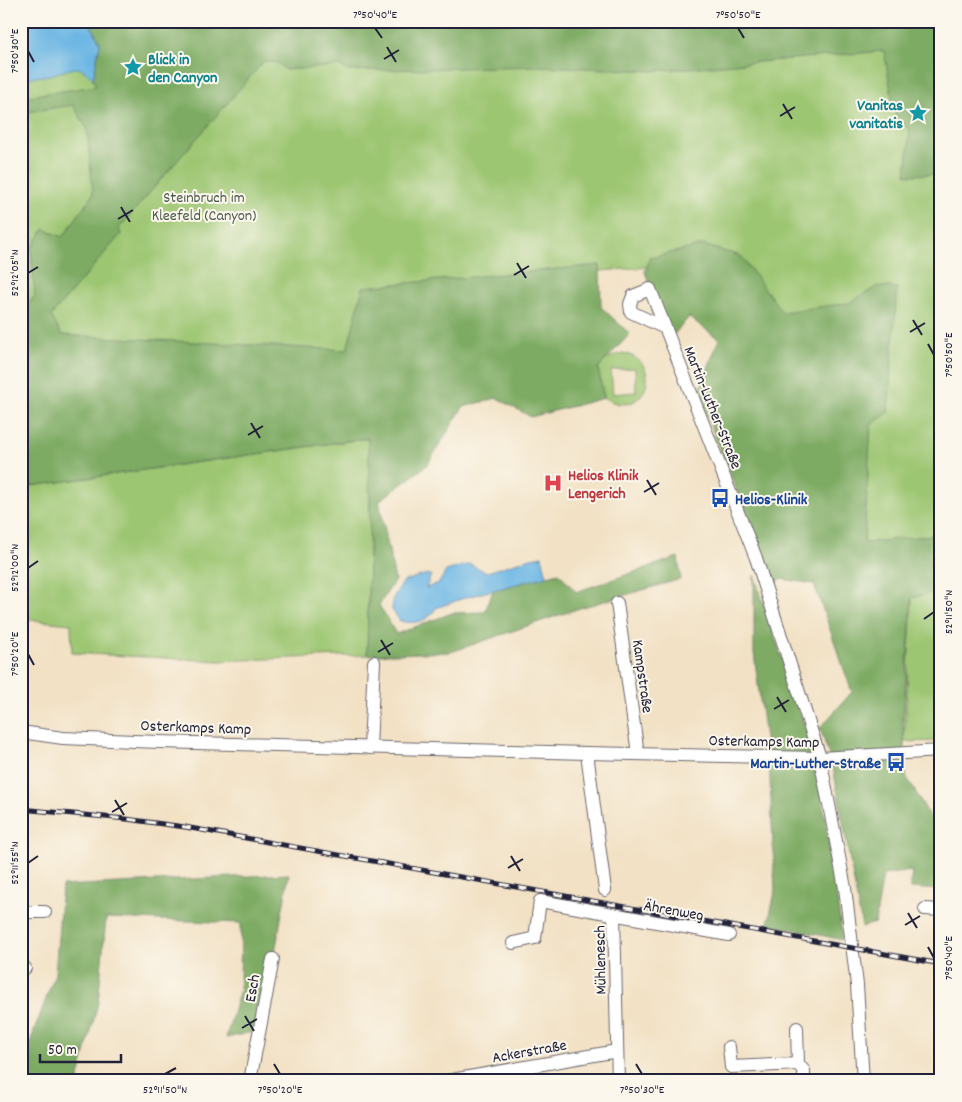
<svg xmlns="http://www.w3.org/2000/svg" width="962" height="1102" viewBox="0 0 962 1102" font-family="Dekko,sans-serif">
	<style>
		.green { fill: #9dc672; stroke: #607456; fill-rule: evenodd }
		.forest { fill: #7eab64; stroke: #506650 }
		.water { fill: #6bb6e4; stroke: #466c90 }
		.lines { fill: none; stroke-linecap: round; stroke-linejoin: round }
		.street-casing { stroke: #6b656b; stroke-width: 14 }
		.street { stroke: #fff; stroke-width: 12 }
		.rail-casing { stroke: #22223b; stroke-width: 5 }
		.rail { stroke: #fbf7ec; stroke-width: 3; stroke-dasharray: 9; stroke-linecap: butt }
		.ticks { fill: none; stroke: #22223b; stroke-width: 2 }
		.labels { text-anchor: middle; stroke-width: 4; stroke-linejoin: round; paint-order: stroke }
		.culture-label { font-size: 16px; font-weight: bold; fill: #0d838f; stroke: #fbf7ec; text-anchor: start }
		.park-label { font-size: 16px; fill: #4d5b4e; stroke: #fbf7ec }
		.street-label { font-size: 16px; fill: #22223b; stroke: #fbf7ec }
		.health-label { font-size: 16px; font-weight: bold; fill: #be3a42; stroke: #fbf7ec; text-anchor: start }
		.transit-label { font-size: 16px; font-weight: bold; fill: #164399; stroke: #fbf7ec; text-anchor: start }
		.neatline { fill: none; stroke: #22223b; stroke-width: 2 }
		.ticks-label { font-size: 12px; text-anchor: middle; fill: #22223b }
	</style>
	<rect width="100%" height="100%" fill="#fbf7ec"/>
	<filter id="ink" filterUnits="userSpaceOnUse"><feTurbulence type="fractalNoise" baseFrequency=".02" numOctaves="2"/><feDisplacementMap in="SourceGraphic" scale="10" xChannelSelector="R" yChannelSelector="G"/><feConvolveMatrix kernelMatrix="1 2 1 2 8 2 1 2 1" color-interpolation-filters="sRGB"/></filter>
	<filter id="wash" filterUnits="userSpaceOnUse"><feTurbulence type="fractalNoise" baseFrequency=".0096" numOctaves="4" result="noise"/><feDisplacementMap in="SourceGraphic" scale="20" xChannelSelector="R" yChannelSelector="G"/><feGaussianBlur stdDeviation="1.12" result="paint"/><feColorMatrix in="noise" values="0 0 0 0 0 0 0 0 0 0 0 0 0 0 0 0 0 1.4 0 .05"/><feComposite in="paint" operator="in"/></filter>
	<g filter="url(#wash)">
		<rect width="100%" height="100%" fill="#f2e1c4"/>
		<g class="green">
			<path d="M 21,21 L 941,21 L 941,537 L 861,548 L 728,337 L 675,265 L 366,290 L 369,436 L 21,485 Z"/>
			<path d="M 623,353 C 665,362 646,415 613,402 C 605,399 603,396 601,388 C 600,384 598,378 598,373 C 598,361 613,355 623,353 ZM 635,368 L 636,392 L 613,394 L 611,370 Z"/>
			<path d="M 369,438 L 370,504 L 367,655 L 218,661 L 72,653 L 71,624 L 21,619 L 21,492 L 24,487 Z"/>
			<path d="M 941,590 L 941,741 L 904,742 L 912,597 Z"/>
		</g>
		<g class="forest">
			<path d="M 89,21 L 941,21 L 941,174 L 906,175 L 910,129 L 896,120 L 884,51 L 654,71 L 537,66 L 348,71 L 341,66 L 285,70 L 278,63 L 264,61 L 119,228 L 121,234 L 51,316 L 62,335 L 347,350 L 363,287 L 600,265 L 601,307 L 630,334 L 598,368 L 604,398 L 531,417 L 497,398 L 463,407 L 427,465 L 379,501 L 395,580 L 379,605 L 396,634 L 452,613 L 485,612 L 493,590 L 559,573 L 576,592 L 678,557 L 681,579 L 580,608 L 451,652 L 367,655 L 370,504 L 368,438 L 24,487 L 21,492 L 21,311 L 35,296 L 31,249 L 44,229 L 63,237 L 93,194 L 87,129 L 73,105 L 21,113 L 21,97 L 96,86 L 93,79 L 100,43 Z"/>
			<path d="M 703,245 L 741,256 L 782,312 L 849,303 L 878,286 L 897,288 L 888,413 L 871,425 L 864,543 L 941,534 L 941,590 L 912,598 L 903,724 L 906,776 L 941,835 L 941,890 L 910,888 L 912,871 L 883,875 L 875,923 L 862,927 L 833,767 L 820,728 L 852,692 L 814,584 L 782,579 L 771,583 L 749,520 L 698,394 L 719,339 L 689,317 L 671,338 L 645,272 L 650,258 Z"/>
			<path d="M 754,575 L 817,763 L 843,940 L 768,924 L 775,892 L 770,777 L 754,653 Z"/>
			<path d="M 289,874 L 261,1030 L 226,1038 L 240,989 L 241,923 L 106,918 L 98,1003 L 78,1081 L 21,1081 L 21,1067 L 55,974 L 62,886 Z"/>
		</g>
		<g class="water">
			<path d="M 21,21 L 89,21 L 100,43 L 93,79 C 78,63 76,68 57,73 C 46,77 33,77 21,78 Z"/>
			<path d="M 542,556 L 547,576 L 467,597 L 436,608 C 429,621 415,625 400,621 L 392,610 L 393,598 L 404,581 L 427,574 L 431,575 L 426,588 L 439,583 L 446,571 L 469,564 L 487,572 L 531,558 Z"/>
		</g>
	</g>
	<g filter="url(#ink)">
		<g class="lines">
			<g class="street-casing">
				<g id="street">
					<path d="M 665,328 L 631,312 L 630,304 L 633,296 L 650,289 L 756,558 L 820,758 L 845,888 L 857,985 L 863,1081"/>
					<path d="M 617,603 L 638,754"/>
					<path d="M 21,732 L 63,738 L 158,742 L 587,753 L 820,758 L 941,751"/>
					<path d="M 370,748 L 374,662"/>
					<path d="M 587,753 L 605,890"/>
					<path d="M 925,909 L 941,910"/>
					<path d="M 21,912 L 45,912"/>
					<path d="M 614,915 L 618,1081"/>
					<path d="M 513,943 L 535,938 L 540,901 L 729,935"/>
					<path d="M 21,968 L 25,968"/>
					<path d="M 797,1028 L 798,1064 L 804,1071 L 804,1081"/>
					<path d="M 729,1047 L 731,1067 L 798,1064"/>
					<path d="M 250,1081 L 273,959"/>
					<path d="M 446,1081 L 617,1051"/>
				</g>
			</g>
			<use href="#street" class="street"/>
			<g class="rail-casing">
				<path id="rail" d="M 21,809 L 126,819 L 185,827 L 941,964"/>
			</g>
			<use href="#rail" class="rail"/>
		</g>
	</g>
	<path class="ticks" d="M 375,28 L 382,38M 738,28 L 744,38M 387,47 L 396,62M 28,51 L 34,62M 384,59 L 399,50M 783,104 L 792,119M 780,116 L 795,107M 121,207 L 130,222M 118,219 L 133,210M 517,263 L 526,278M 28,273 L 38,267M 514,275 L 529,266M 913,320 L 922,335M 910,332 L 925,323M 928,344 L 934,355M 251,423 L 260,438M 248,435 L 263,426M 647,480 L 656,495M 644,492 L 659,483M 28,568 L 38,561M 924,619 L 934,612M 381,640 L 390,655M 378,652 L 393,643M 28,654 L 34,665M 777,697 L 786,712M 774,709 L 789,700M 115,800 L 124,815M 112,812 L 127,803M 511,856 L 520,871M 28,863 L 38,856M 508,868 L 523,859M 908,913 L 917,928M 905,925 L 920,916M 928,947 L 934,958M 245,1016 L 254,1031M 242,1028 L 257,1019M 274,1064 L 280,1074M 636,1064 L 642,1074M 165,1074 L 176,1068"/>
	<defs>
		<g id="sight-bare" transform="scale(1.5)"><path d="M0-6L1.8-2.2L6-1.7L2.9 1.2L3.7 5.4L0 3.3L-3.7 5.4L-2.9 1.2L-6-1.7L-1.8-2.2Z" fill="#0f9aa8" stroke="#fbf7ec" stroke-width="2.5" paint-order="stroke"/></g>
		<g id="hospital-bare" transform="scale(1.5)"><path d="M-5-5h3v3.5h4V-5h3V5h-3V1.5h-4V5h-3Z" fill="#e0444e" stroke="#fbf7ec" stroke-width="2.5" paint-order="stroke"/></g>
		<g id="bus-bare" transform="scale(1.5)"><path d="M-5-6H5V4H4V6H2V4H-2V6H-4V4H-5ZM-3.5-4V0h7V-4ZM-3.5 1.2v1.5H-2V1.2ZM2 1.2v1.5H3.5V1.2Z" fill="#1a4fb4" stroke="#fbf7ec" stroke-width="2.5" paint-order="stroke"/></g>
	</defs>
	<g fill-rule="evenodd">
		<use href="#sight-bare" x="133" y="67"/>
		<use href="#sight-bare" x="918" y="113"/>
		<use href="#hospital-bare" x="553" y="483"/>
		<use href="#bus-bare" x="720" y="498"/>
		<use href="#bus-bare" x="896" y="762"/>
	</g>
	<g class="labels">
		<g class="culture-label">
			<text x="148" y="64">Blick in<tspan x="148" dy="18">den Canyon</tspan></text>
			<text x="903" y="110" text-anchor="end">Vanitas<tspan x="903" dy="18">vanitatis</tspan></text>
		</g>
		<g class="park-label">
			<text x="204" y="202">Steinbruch im<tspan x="204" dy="18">Kleefeld (Canyon)</tspan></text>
		</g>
		<g class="street-label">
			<text transform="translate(714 407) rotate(68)" y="6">Martin-Luther-Straße</text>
			<text transform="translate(644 676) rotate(82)" y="6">Kampstraße</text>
			<text transform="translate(196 726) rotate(2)" y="6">Osterkamps Kamp</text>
			<text transform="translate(764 740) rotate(1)" y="6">Osterkamps Kamp</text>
			<text transform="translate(674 909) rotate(10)" y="6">Ährenweg</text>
			<text transform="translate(599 960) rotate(-91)" y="6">Mühlenesch</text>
			<text transform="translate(251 988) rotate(-80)" y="6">Esch</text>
			<text transform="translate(529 1050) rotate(-10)" y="6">Ackerstraße</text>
		</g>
		<g class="health-label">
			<text x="568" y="480">Helios Klinik<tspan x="568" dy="18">Lengerich</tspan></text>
		</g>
		<g class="transit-label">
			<text x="735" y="504">Helios-Klinik</text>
			<text x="881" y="768" text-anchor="end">Martin-Luther-Straße</text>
		</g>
	</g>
	<rect width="962" height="1102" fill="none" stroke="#fbf7ec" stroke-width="55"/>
	<path d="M40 1054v8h81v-8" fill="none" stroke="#22223b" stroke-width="2.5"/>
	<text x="48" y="1054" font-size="15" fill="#22223b" stroke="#fbf7ec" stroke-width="4" paint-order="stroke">50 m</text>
	<rect x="28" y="28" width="906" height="1046" class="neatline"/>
	<g class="ticks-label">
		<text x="375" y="18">7°50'40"E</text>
		<text x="738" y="18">7°50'50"E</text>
		<text transform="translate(14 51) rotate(-90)" y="4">7°50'30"E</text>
		<text transform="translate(14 273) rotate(-90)" y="4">52°12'05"N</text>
		<text transform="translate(948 355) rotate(-90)" y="4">7°50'50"E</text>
		<text transform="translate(14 568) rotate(-90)" y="4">52°12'00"N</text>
		<text transform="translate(948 612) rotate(-90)" y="4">52°11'50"N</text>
		<text transform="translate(14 654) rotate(-90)" y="4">7°50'20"E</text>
		<text transform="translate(14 863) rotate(-90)" y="4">52°11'55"N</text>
		<text transform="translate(948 958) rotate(-90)" y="4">7°50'40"E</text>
		<text x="165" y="1093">52°11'50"N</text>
		<text x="280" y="1093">7°50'20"E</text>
		<text x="642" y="1093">7°50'30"E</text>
	</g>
</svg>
